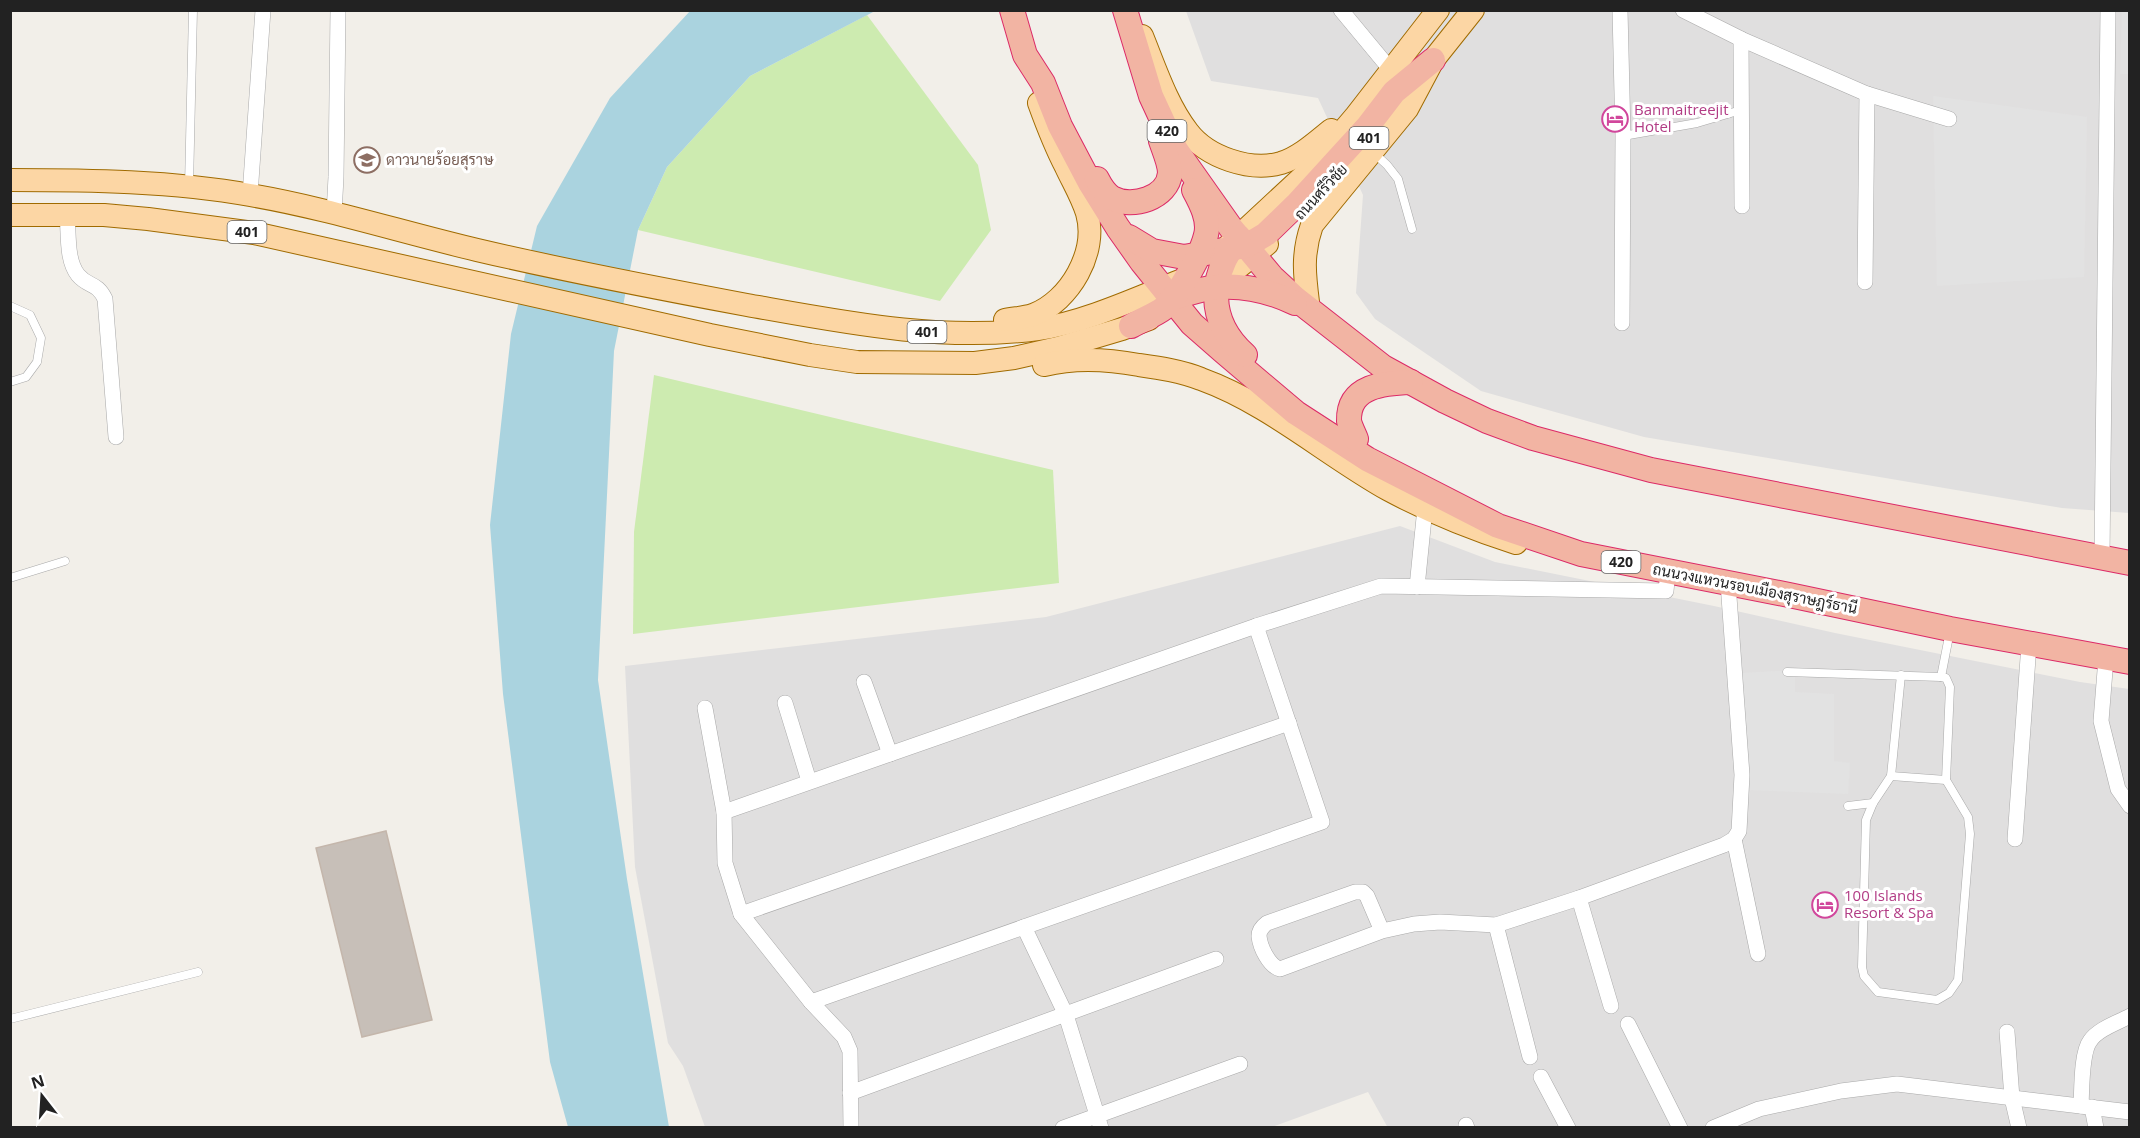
<svg xmlns="http://www.w3.org/2000/svg" width="2140" height="1138" viewBox="0 0 2140 1138" font-family="'Open Sans',Sarabun,sans-serif">
	<style>
		.residential { fill: #e0dfdf }
		.grass { fill: #cdebb0 }
		.parking { fill: #e2e2e2 }
		.water { fill: #aad3df }
		.building { fill: #c7bfb8; stroke: #c4b6ab; stroke-width: 1.5 }
		.lines { fill: none; stroke-linecap: round; stroke-linejoin: round }
		.service-casing { stroke: #a9a9a9; stroke-width: 9 }
		.minor-casing { stroke: #a9a9a9; stroke-width: 16 }
		.primary-casing { stroke: #a06b00; stroke-width: 24 }
		.trunk-casing { stroke: #dc2a67; stroke-width: 26 }
		.service { stroke: #fff; stroke-width: 8 }
		.minor { stroke: #fff; stroke-width: 15 }
		.primary { stroke: #fcd6a4; stroke-width: 22 }
		.trunk { stroke: #f2b4a3; stroke-width: 24 }
		.labels { text-anchor: middle; stroke-width: 6; stroke-linejoin: round; paint-order: stroke }
		.shield { fill: #fff; stroke: #646464; stroke-width: 1.5 }
		.shield-label { font-size: 14px; font-weight: bold; fill: #222 }
		.hotel-label { font-size: 15px; fill: #b23c85; stroke: #fff; text-anchor: start }
		.education-label { font-size: 15px; fill: #785e54; stroke: #fff; text-anchor: start }
		.street-label { font-size: 15px; fill: #222; stroke: #fff }
	</style>
	<rect width="100%" height="100%" fill="#f2efe9"/>
	<g class="residential">
		<path d="M 1186,11 L 2129,11 L 2129,513 L 2062,508 L 1644,437 L 1481,391 L 1375,319 L 1356,293 L 1363,195 L 1318,98 L 1211,81 Z"/>
		<path d="M 1400,526 L 1495,562 L 1714,606 L 1835,633 L 2080,682 L 2129,689 L 2129,1127 L 1388,1128 L 1368,1092 L 1272,1127 L 705,1127 L 683,1066 L 668,1043 L 635,867 L 625,666 L 1046,617 Z"/>
	</g>
	<g class="grass">
		<path d="M 867,15 L 978,165 L 991,230 L 940,301 L 638,230 L 667,167 L 750,76 Z"/>
		<path d="M 654,375 L 1053,470 L 1059,583 L 633,634 L 634,532 Z"/>
	</g>
	<g class="parking">
		<path d="M 2122,11 L 2129,11 L 2129,74 L 2120,74 Z"/>
		<path d="M 1933,96 L 2087,117 L 2084,277 L 1937,286 Z"/>
		<path d="M 1795,670 L 1795,692 L 1834,694 L 1834,761 L 1850,763 L 1848,794 L 1747,790 L 1741,673 Z"/>
	</g>
	<path class="water" d="M 690,11 L 875,11 L 750,76 L 667,167 L 638,230 L 614,351 L 598,680 L 627,879 L 669,1127 L 568,1127 L 550,1062 L 503,694 L 490,525 L 511,334 L 537,226 L 610,98 Z"/>
	<path class="building" d="M 386,831 L 432,1020 L 362,1037 L 316,848 Z"/>
	<g class="lines">
		<g class="service-casing">
			<g id="service">
				<path d="M 1623,136 L 1697,123 L 1741,110"/>
				<path d="M 1374,153 L 1387,165 L 1398,179 L 1412,229"/>
				<path d="M 189,186 L 193,10"/>
				<path d="M 10,306 L 30,315 L 41,338 L 37,362 L 26,377 L 10,382"/>
				<path d="M 10,578 L 65,561"/>
				<path d="M 1787,672 L 1941,677 L 1950,631"/>
				<path d="M 1901,675 L 1891,776 L 1873,803 L 1866,820 L 1862,967 L 1864,976 L 1878,992 L 1937,1000 L 1949,993 L 1958,980 L 1970,834 L 1968,817 L 1946,780 L 1950,687 L 1946,678 L 1941,677"/>
				<path d="M 1891,776 L 1946,780"/>
				<path d="M 1848,806 L 1873,803"/>
				<path d="M 10,1019 L 198,972"/>
			</g>
		</g>
		<g class="minor-casing">
			<g id="minor">
				<path d="M 1341,10 L 1385,63"/>
				<path d="M 1620,10 L 1623,136 L 1622,323"/>
				<path d="M 1683,10 L 1741,39 L 1867,94 L 1949,119"/>
				<path d="M 1741,39 L 1742,206"/>
				<path d="M 250,195 L 263,10"/>
				<path d="M 334,214 L 336,177 L 338,10"/>
				<path d="M 67,215 C 69,233 66,260 78,275 C 88,287 97,282 105,299 L 116,437"/>
				<path d="M 1865,282 L 1867,94"/>
				<path d="M 2102,557 L 2108,10"/>
				<path d="M 1417,587 L 1425,508"/>
				<path d="M 2106,658 L 2101,721 L 2118,789 L 2130,806"/>
				<path d="M 864,682 L 890,754"/>
				<path d="M 785,703 L 809,781"/>
				<path d="M 705,708 L 724,812 L 725,863 L 741,914 L 811,1002 L 844,1037 L 850,1051 L 851,1128"/>
				<path d="M 724,812 L 1256,626 L 1381,586 L 1666,591 L 1668,571"/>
				<path d="M 1734,839 L 1758,954"/>
				<path d="M 2015,839 L 2029,644"/>
				<path d="M 1579,898 L 1611,1006"/>
				<path d="M 741,914 L 1289,723"/>
				<path d="M 1496,925 L 1530,1057"/>
				<path d="M 1024,927 L 1066,1015 L 1101,1128"/>
				<path d="M 1382,931 L 1280,969 C 1269,966 1260,947 1259,936 C 1259,930 1263,926 1267,923 L 1355,892 L 1363,892 L 1367,896 L 1382,931 L 1414,924 L 1440,922 L 1496,925 L 1579,898 L 1724,845 L 1734,839 L 1739,831 L 1742,775 L 1728,583"/>
				<path d="M 811,1002 L 1322,822 L 1256,626"/>
				<path d="M 1628,1024 L 1680,1128"/>
				<path d="M 2007,1032 L 2012,1098 L 2019,1128"/>
				<path d="M 1541,1077 L 1568,1128"/>
				<path d="M 850,1093 L 1216,959"/>
				<path d="M 2081,1106 C 2082,1090 2081,1053 2090,1041 C 2098,1029 2117,1023 2130,1016"/>
				<path d="M 2092,1107 L 2096,1128"/>
				<path d="M 1466,1125 L 1467,1128"/>
				<path d="M 1063,1128 L 1240,1064"/>
				<path d="M 1713,1128 L 1759,1109 L 1841,1091 L 1897,1084 L 2130,1112"/>
			</g>
		</g>
		<g class="primary-casing">
			<g id="primary">
				<path d="M 1142,36 C 1155,68 1167,105 1188,132 C 1207,157 1250,172 1281,163 C 1300,157 1316,142 1331,130"/>
				<path d="M 1422,74 L 1473,10"/>
				<path d="M 10,180 C 88,180 173,181 250,195 C 326,208 401,232 477,250 C 566,271 656,288 747,305 C 843,322 940,342 1038,329 C 1083,323 1137,298 1180,281"/>
				<path d="M 10,215 L 104,215 L 148,219 L 254,233 L 710,335 L 810,355 L 857,362 L 975,363 L 1014,358 L 1058,348 L 1122,329 L 1149,319"/>
				<path d="M 1226,248 L 1309,171 L 1355,117 L 1438,10"/>
				<path d="M 1209,291 L 1267,244"/>
				<path d="M 1309,310 C 1305,278 1301,256 1312,225 L 1407,109 L 1432,62"/>
				<path d="M 1005,320 C 1014,318 1024,318 1033,315 C 1070,301 1098,252 1087,213 C 1082,197 1073,182 1066,167 C 1055,146 1047,125 1039,103"/>
				<path d="M 1044,365 C 1076,357 1107,359 1139,365 C 1160,368 1181,371 1201,379 C 1270,404 1326,455 1389,490 C 1430,512 1472,529 1516,543"/>
			</g>
		</g>
		<g class="trunk-casing">
			<g id="trunk">
				<path d="M 1012,10 L 1025,55 L 1043,83 L 1060,126 L 1090,183 L 1118,228 L 1142,262 L 1192,324 L 1224,352 L 1296,413 L 1367,459 L 1498,526 L 1581,554 L 1789,595 L 1950,629 L 2130,662"/>
				<path d="M 1125,10 L 1151,96 L 1176,150 L 1231,228 L 1272,277 L 1296,299 L 1383,367 L 1445,401 L 1487,421 L 1533,438 L 1651,470 L 2130,563"/>
				<path d="M 1097,179 C 1100,185 1106,194 1112,198 C 1132,209 1168,198 1170,173 C 1170,163 1164,150 1161,141"/>
				<path d="M 1129,237 L 1152,251 L 1184,257 L 1246,246 L 1266,234 L 1296,205 L 1368,126 L 1394,92 L 1433,60"/>
				<path d="M 1239,237 C 1209,276 1206,320 1245,355"/>
				<path d="M 1172,298 C 1187,294 1203,288 1218,287 C 1244,285 1272,292 1295,303"/>
				<path d="M 1131,326 C 1141,320 1155,315 1164,308 C 1178,296 1202,253 1206,235 C 1210,220 1201,203 1194,190"/>
				<path d="M 1356,439 C 1354,434 1350,426 1349,421 C 1348,385 1385,383 1411,382"/>
			</g>
		</g>
		<use href="#service" class="service"/>
		<use href="#minor" class="minor"/>
		<use href="#primary" class="primary"/>
		<use href="#trunk" class="trunk"/>
	</g>
	<defs>
		<g id="hotel-ring" transform="scale(1.35)"><circle r="9.5" fill="#fff" stroke="#d1479c" stroke-width="1.5"/><path d="M-6-4.5h1.5V1H6V5H4.5V3h-9V5H-6ZM-4 0a1.8 1.8 0 1 1 3.6 0ZM.5 0V-2.5h3Q6-2.5 6 0Z" fill="#d1479c"/></g>
		<g id="school-ring" transform="scale(1.35)"><circle r="9.5" fill="#fff" stroke="#8d6e63" stroke-width="1.5"/><path d="M0-5L7-2L0 1L-7-2ZM-4 1L0 2.5L4 1V4Q0 6-4 4Z" fill="#8d6e63"/></g>
	</defs>
	<g fill-rule="evenodd">
		<use href="#hotel-ring" x="1615" y="119"/>
		<use href="#school-ring" x="367" y="160"/>
		<use href="#hotel-ring" x="1825" y="905"/>
	</g>
	<g class="labels">
		<g class="shield">
			<rect x="1147.5" y="120" width="39" height="22" rx="4.5"/>
			<rect x="1349.5" y="127" width="39" height="22" rx="4.5"/>
			<rect x="227.5" y="221" width="39" height="22" rx="4.5"/>
			<rect x="907.5" y="321" width="39" height="22" rx="4.5"/>
			<rect x="1601.5" y="551" width="39" height="22" rx="4.5"/>
		</g>
		<g class="shield-label">
			<text x="1167" y="136">420</text>
			<text x="1369" y="143">401</text>
			<text x="247" y="237">401</text>
			<text x="927" y="337">401</text>
			<text x="1621" y="567">420</text>
		</g>
		<g class="hotel-label">
			<text x="1634" y="115">Banmaitreejit<tspan x="1634" dy="17">Hotel</tspan></text>
			<text x="1844" y="901">100 Islands<tspan x="1844" dy="17">Resort &amp; Spa</tspan></text>
		</g>
		<g class="education-label">
			<text x="386" y="165">ดาวนายร้อยสุราษ</text>
		</g>
		<g class="street-label">
			<text transform="translate(1321 192) rotate(-47)" y="5">ถนนศรีวิชัย</text>
			<text transform="translate(1755 589) rotate(11)" y="5">ถนนวงแหวนรอบเมืองสุราษฎร์ธานี</text>
		</g>
	</g>
	<rect width="2140" height="1138" fill="none" stroke="#222222" stroke-width="24"/>
	<g transform="translate(42 1096) rotate(343)" stroke="#ffffff" stroke-width="4.5" paint-order="stroke">
	<path d="M0-4.5L10 22L0 15L-10 22Z" fill="#222222"/>
	<text y="-9" font-size="16" font-weight="bold" text-anchor="middle" fill="#222222">N</text>
	</g>
</svg>
